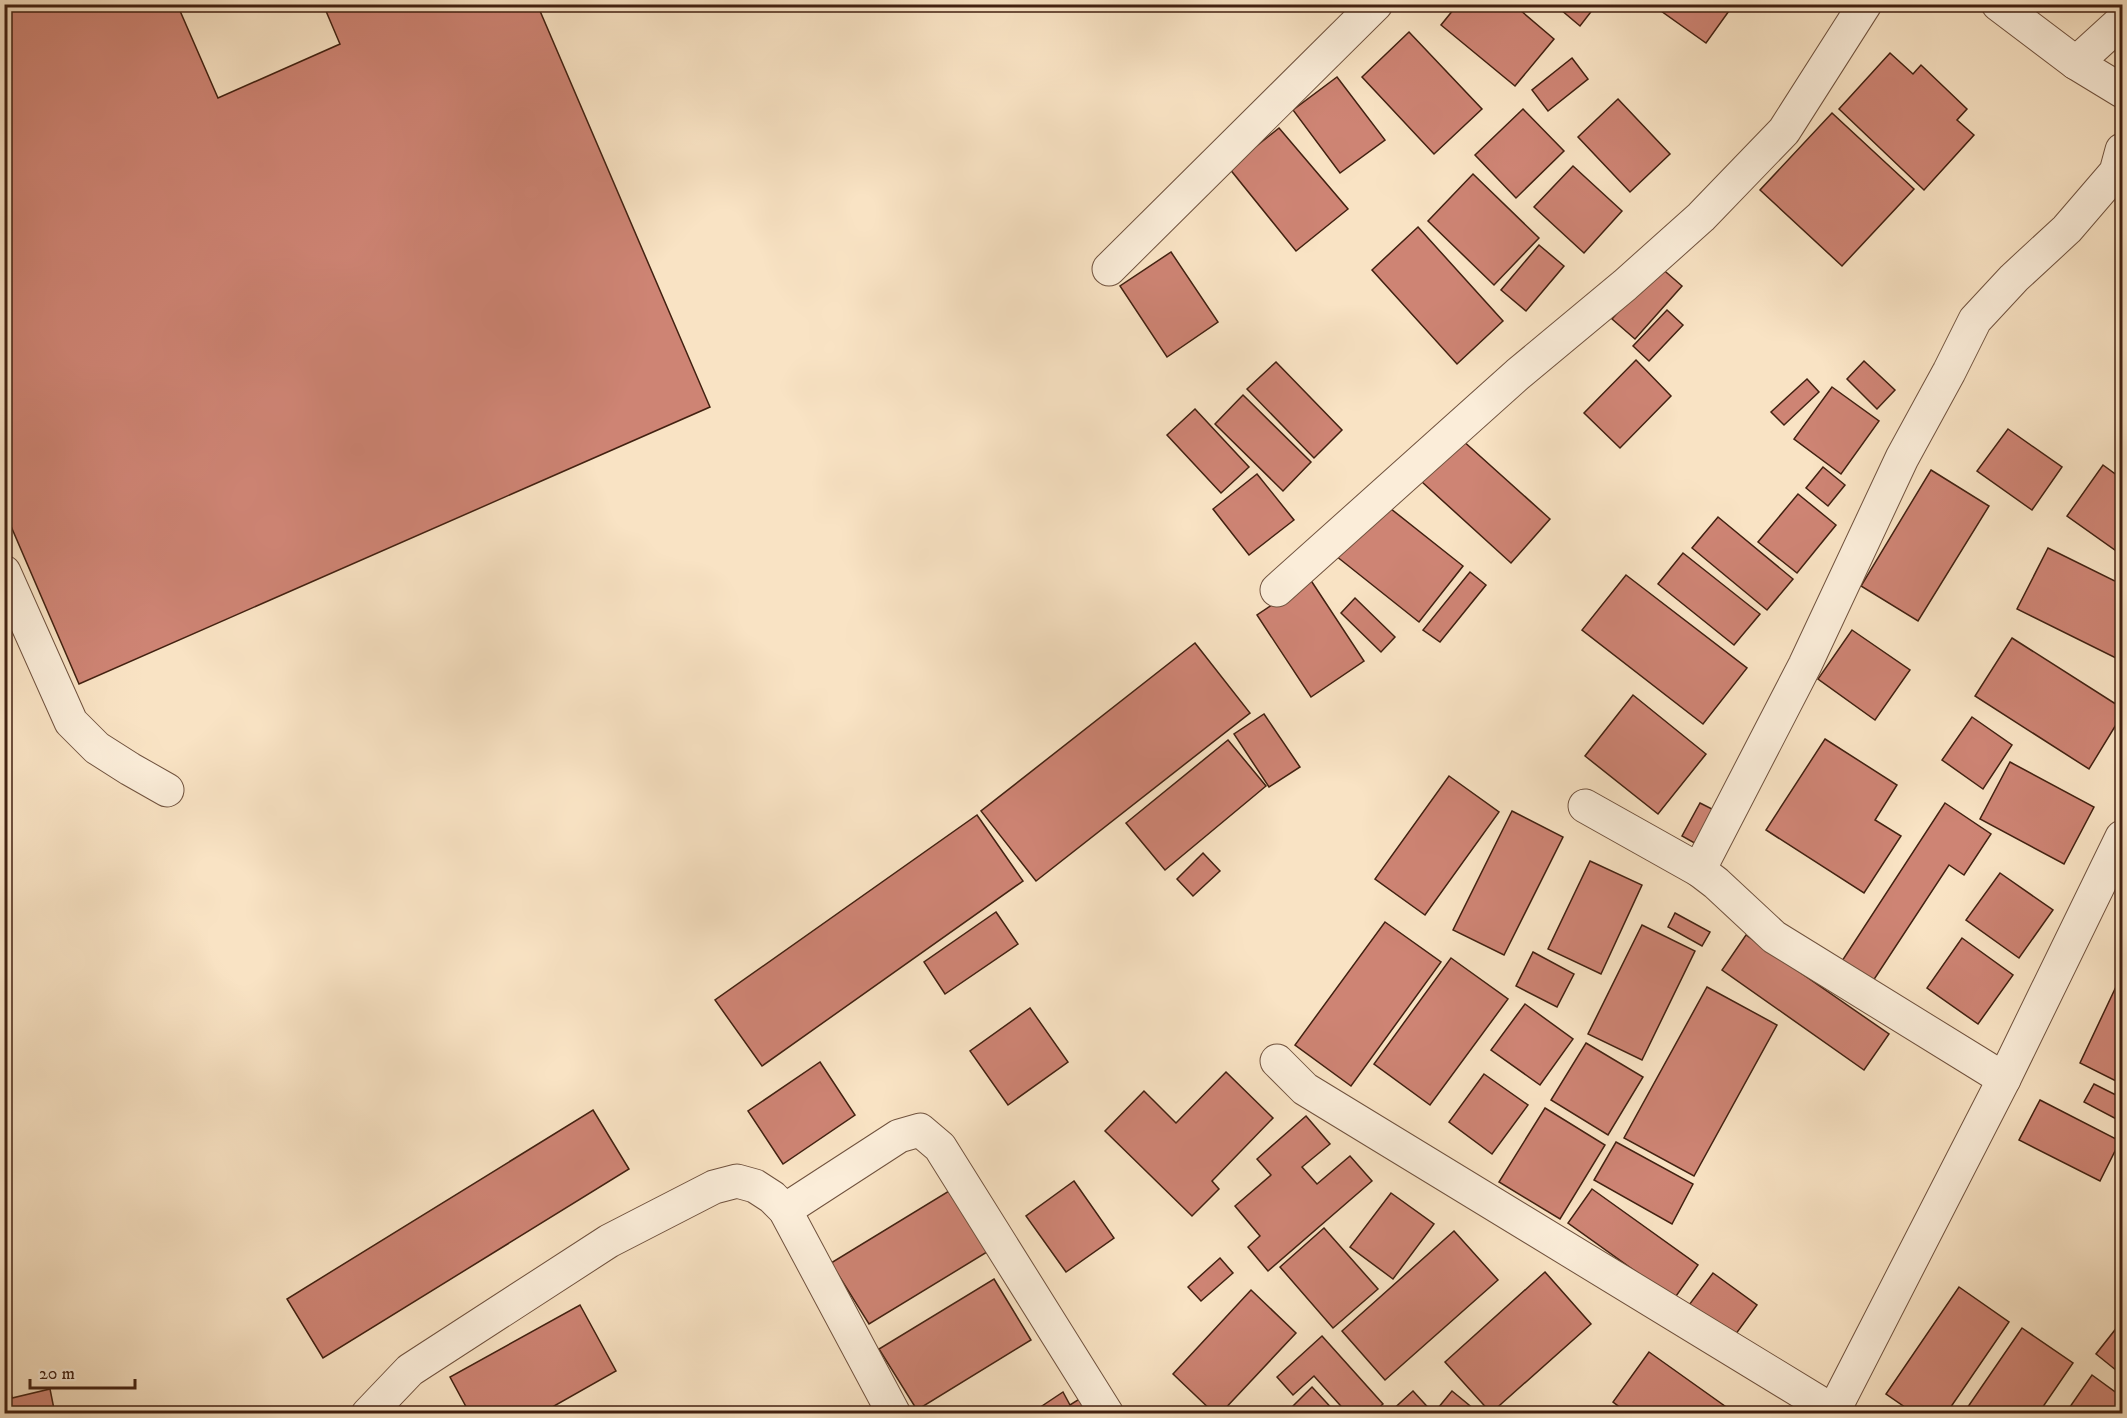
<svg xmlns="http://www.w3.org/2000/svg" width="2127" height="1418" viewBox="0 0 2127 1418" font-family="'IM FELL DW Pica',serif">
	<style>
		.building { fill: #ce8474; stroke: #422111; stroke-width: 1.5 }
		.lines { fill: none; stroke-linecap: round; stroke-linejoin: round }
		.minor-casing { stroke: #70523e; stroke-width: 35 }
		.minor { stroke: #fbedd9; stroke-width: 33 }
	</style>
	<rect width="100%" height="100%" fill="#f9e3c4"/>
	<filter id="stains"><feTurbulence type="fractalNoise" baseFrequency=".00333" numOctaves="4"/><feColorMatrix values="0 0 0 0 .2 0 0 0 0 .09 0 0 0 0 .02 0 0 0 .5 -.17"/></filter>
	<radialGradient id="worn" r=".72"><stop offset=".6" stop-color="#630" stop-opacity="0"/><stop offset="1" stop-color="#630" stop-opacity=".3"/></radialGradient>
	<g class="building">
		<path d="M 4,4 L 177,4 L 218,98 L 340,44 L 323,4 L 537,4 L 710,407 L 79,684 L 4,510 Z"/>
		<path d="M 1458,4 L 1513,4 L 1554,39 L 1515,86 L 1441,25 Z"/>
		<path d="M 1554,4 L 1597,4 L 1580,26 Z"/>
		<path d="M 1655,4 L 1734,4 L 1706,43 L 1654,6 Z"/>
		<path d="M 1409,32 L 1482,109 L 1434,154 L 1362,77 Z"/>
		<path d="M 1890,53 L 1913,74 L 1921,65 L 1967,109 L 1957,120 L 1974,135 L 1924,190 L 1839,109 Z"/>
		<path d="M 1572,58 L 1588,79 L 1548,111 L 1532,90 Z"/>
		<path d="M 1337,77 L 1385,140 L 1340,173 L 1293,110 Z"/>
		<path d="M 1618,99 L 1670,154 L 1630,192 L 1578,137 Z"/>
		<path d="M 1523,109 L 1564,151 L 1516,198 L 1475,155 Z"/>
		<path d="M 1832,113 L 1914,189 L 1842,266 L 1760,190 Z"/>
		<path d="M 1279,128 L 1348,209 L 1296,251 L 1229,168 Z"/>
		<path d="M 1573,166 L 1622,211 L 1584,253 L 1534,207 Z"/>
		<path d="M 1473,174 L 1539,238 L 1494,285 L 1428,221 Z"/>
		<path d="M 1418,227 L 1503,321 L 1457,364 L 1372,270 Z"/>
		<path d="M 1539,245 L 1564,266 L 1526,311 L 1501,290 Z"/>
		<path d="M 1171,252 L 1218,322 L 1167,357 L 1120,286 Z"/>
		<path d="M 1659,266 L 1682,286 L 1635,339 L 1612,319 Z"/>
		<path d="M 1667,310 L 1683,325 L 1649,361 L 1633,346 Z"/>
		<path d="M 1636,360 L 1671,396 L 1620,448 L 1584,413 Z"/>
		<path d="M 1864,361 L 1895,390 L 1877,409 L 1847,379 Z"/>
		<path d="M 1276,362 L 1342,430 L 1314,458 L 1247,389 Z"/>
		<path d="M 1807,379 L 1819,392 L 1784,425 L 1771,412 Z"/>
		<path d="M 1832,387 L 1879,421 L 1841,474 L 1794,439 Z"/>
		<path d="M 1243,395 L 1311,462 L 1283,491 L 1215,424 Z"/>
		<path d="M 1195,409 L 1249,467 L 1221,493 L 1167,435 Z"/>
		<path d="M 2008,429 L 2062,467 L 2032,510 L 1977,471 Z"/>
		<path d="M 1461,439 L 1550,519 L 1511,563 L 1422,482 Z"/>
		<path d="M 2103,465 L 2122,479 L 2122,555 L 2067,516 Z"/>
		<path d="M 1823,467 L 1845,485 L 1828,506 L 1806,488 Z"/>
		<path d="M 1931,470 L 1989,506 L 1918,621 L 1861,586 Z"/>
		<path d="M 1257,474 L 1294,520 L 1249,555 L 1213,509 Z"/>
		<path d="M 1798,494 L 1836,525 L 1797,573 L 1758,542 Z"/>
		<path d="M 1381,501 L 1463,566 L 1419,622 L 1336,556 Z"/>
		<path d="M 1718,517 L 1793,579 L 1767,610 L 1692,548 Z"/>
		<path d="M 2048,548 L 2121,584 L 2117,591 L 2122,594 L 2122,661 L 2017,609 Z"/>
		<path d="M 1683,553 L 1760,614 L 1734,645 L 1658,584 Z"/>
		<path d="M 1470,572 L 1486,585 L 1440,642 L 1423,630 Z"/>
		<path d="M 1626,575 L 1747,668 L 1703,724 L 1582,630 Z"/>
		<path d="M 1310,579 L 1364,661 L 1311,697 L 1257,615 Z"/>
		<path d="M 1355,598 L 1395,637 L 1381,652 L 1341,613 Z"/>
		<path d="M 1852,630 L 1910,670 L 1875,720 L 1818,679 Z"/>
		<path d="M 2012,638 L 2122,708 L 2122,715 L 2089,769 L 1975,696 Z"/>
		<path d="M 1195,643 L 1250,713 L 1036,881 L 981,811 Z"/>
		<path d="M 1633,695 L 1706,754 L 1658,814 L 1585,756 Z"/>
		<path d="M 1264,714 L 1300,767 L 1269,787 L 1234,734 Z"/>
		<path d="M 1972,717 L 2012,745 L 1983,789 L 1942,760 Z"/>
		<path d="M 1825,739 L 1897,785 L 1875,820 L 1901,836 L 1864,893 L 1766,830 Z"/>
		<path d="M 1228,740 L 1266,786 L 1165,870 L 1126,823 Z"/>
		<path d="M 2010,762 L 2094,807 L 2064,864 L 1980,819 Z"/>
		<path d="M 1449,776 L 1499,812 L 1425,915 L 1375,879 Z"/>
		<path d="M 1700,803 L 1716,811 L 1698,845 L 1682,836 Z"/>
		<path d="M 1945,803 L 1991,834 L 1964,875 L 1949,865 L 1873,981 L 1842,961 Z"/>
		<path d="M 1512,811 L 1563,837 L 1504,955 L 1453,930 Z"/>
		<path d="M 977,815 L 1023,881 L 762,1066 L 715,1000 Z"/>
		<path d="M 1203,853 L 1220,871 L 1193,896 L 1177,879 Z"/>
		<path d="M 1590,861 L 1642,885 L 1601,974 L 1548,949 Z"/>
		<path d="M 2000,873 L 2053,910 L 2019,958 L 1966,920 Z"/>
		<path d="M 996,912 L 1018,944 L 945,994 L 924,962 Z"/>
		<path d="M 1675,913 L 1710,932 L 1702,946 L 1668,927 Z"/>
		<path d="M 1385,922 L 1441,962 L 1351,1086 L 1295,1045 Z"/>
		<path d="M 1642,925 L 1695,951 L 1642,1060 L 1588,1034 Z"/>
		<path d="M 1746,935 L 1889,1034 L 1864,1070 L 1722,970 Z"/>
		<path d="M 1962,938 L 2013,975 L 1978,1024 L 1927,988 Z"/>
		<path d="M 1533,952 L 1574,974 L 1557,1007 L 1516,986 Z"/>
		<path d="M 1451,958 L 1508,999 L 1430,1105 L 1374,1064 Z"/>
		<path d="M 2122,974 L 2122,1084 L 2080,1063 Z"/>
		<path d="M 1707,987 L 1777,1025 L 1694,1176 L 1624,1138 Z"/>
		<path d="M 1525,1004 L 1573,1039 L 1540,1085 L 1491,1050 Z"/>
		<path d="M 1030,1008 L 1068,1062 L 1008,1105 L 970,1051 Z"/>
		<path d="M 1586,1043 L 1643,1077 L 1608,1135 L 1551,1100 Z"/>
		<path d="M 820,1062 L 855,1115 L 783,1164 L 748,1111 Z"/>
		<path d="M 1226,1072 L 1273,1118 L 1212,1181 L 1219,1189 L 1192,1216 L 1105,1131 L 1144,1091 L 1176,1123 Z"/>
		<path d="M 1484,1074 L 1528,1105 L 1492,1154 L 1449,1122 Z"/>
		<path d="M 2094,1084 L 2122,1098 L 2122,1122 L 2084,1102 Z"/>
		<path d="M 2040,1100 L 2120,1141 L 2100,1181 L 2019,1140 Z"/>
		<path d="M 1545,1108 L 1605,1145 L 1560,1219 L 1499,1182 Z"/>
		<path d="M 593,1110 L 629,1169 L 323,1358 L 287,1299 Z"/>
		<path d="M 1306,1116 L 1330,1144 L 1302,1167 L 1317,1184 L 1350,1156 L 1372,1181 L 1268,1271 L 1248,1247 L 1260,1236 L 1235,1206 L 1271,1175 L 1257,1159 Z"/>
		<path d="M 1616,1142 L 1693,1184 L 1672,1224 L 1594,1180 Z"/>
		<path d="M 1074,1181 L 1114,1238 L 1066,1272 L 1026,1216 Z"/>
		<path d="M 1592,1189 L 1698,1265 L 1674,1299 L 1568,1223 Z"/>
		<path d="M 949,1191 L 987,1252 L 869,1324 L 831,1263 Z"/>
		<path d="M 1391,1193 L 1434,1224 L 1393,1279 L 1350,1247 Z"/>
		<path d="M 1324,1228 L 1378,1289 L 1333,1328 L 1280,1267 Z"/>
		<path d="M 1454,1231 L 1498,1280 L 1385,1380 L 1342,1331 Z"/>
		<path d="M 1220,1258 L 1233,1273 L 1201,1301 L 1188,1287 Z"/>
		<path d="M 1545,1272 L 1591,1324 L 1491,1413 L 1445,1362 Z"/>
		<path d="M 1713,1273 L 1757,1305 L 1730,1342 L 1686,1309 Z"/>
		<path d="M 994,1279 L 1031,1340 L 917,1410 L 879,1349 Z"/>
		<path d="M 1959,1287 L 2009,1322 L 1946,1414 L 1915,1414 L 1886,1394 Z"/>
		<path d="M 1251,1290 L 1296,1333 L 1220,1414 L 1215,1414 L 1173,1374 Z"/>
		<path d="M 580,1305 L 616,1371 L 540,1414 L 470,1414 L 450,1377 Z"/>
		<path d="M 2122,1321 L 2122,1375 L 2096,1354 Z"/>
		<path d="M 2022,1328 L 2073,1363 L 2038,1414 L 1963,1414 Z"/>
		<path d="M 1322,1336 L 1383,1404 L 1372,1414 L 1348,1414 L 1314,1376 L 1293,1395 L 1277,1377 Z"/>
		<path d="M 1649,1352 L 1736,1414 L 1629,1414 L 1613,1402 Z"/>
		<path d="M 7,1373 L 12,1398 L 50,1389 L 55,1414 L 4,1414 L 4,1374 Z"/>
		<path d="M 2092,1375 L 2122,1397 L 2122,1414 L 2065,1414 Z"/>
		<path d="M 1312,1387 L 1337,1414 L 1285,1414 Z"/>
		<path d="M 1413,1391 L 1434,1414 L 1388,1414 Z"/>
		<path d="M 1452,1391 L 1480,1414 L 1444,1414 L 1438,1408 Z"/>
		<path d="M 1063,1392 L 1070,1405 L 1081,1398 L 1091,1414 L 1030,1414 Z"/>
		<path d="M 594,1408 L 597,1414 L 583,1414 Z"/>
	</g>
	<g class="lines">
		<g class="minor-casing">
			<g id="minor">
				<path d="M 1998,4 L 2076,63 L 2122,91"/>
				<path d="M 2076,63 L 2122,21"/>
				<path d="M 1109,269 L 1376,4"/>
				<path d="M 4,572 L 71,722 L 97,748 L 130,769 L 167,790"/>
				<path d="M 1277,590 L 1518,374 L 1625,285 L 1701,217 L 1784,131 L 1865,4"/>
				<path d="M 1585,806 L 1699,870"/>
				<path d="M 1277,1061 L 1305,1089 L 1838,1414"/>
				<path d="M 2004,1079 L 1774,937 L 1716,883 L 1699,870 L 1805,665 L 1902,458 L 1949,372 L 1975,320 L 2014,278 L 2067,229 L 2116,172 L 2122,150"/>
				<path d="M 785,1210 L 899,1136 L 920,1130 L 940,1147 L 1107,1414"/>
				<path d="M 368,1414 L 410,1370 L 609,1241 L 714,1187 L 737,1181 L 755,1186 L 772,1197 L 785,1210 L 894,1414"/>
				<path d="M 1832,1414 L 2004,1079 L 2122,837"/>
			</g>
		</g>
		<use href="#minor" class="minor"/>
	</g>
	<rect width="2127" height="1418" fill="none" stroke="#f9e3c4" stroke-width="24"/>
	<rect x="6" y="6" width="2115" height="1406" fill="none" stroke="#422111" stroke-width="3"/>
	<rect x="12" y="12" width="2103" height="1394" fill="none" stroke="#422111" stroke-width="1.5"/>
	<path d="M30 1379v9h105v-9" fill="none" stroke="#422111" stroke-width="3"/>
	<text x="39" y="1379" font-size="18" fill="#422111" stroke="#fbedd9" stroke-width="4.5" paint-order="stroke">20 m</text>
	<rect width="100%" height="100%" filter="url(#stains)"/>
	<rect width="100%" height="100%" fill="url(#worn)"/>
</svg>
